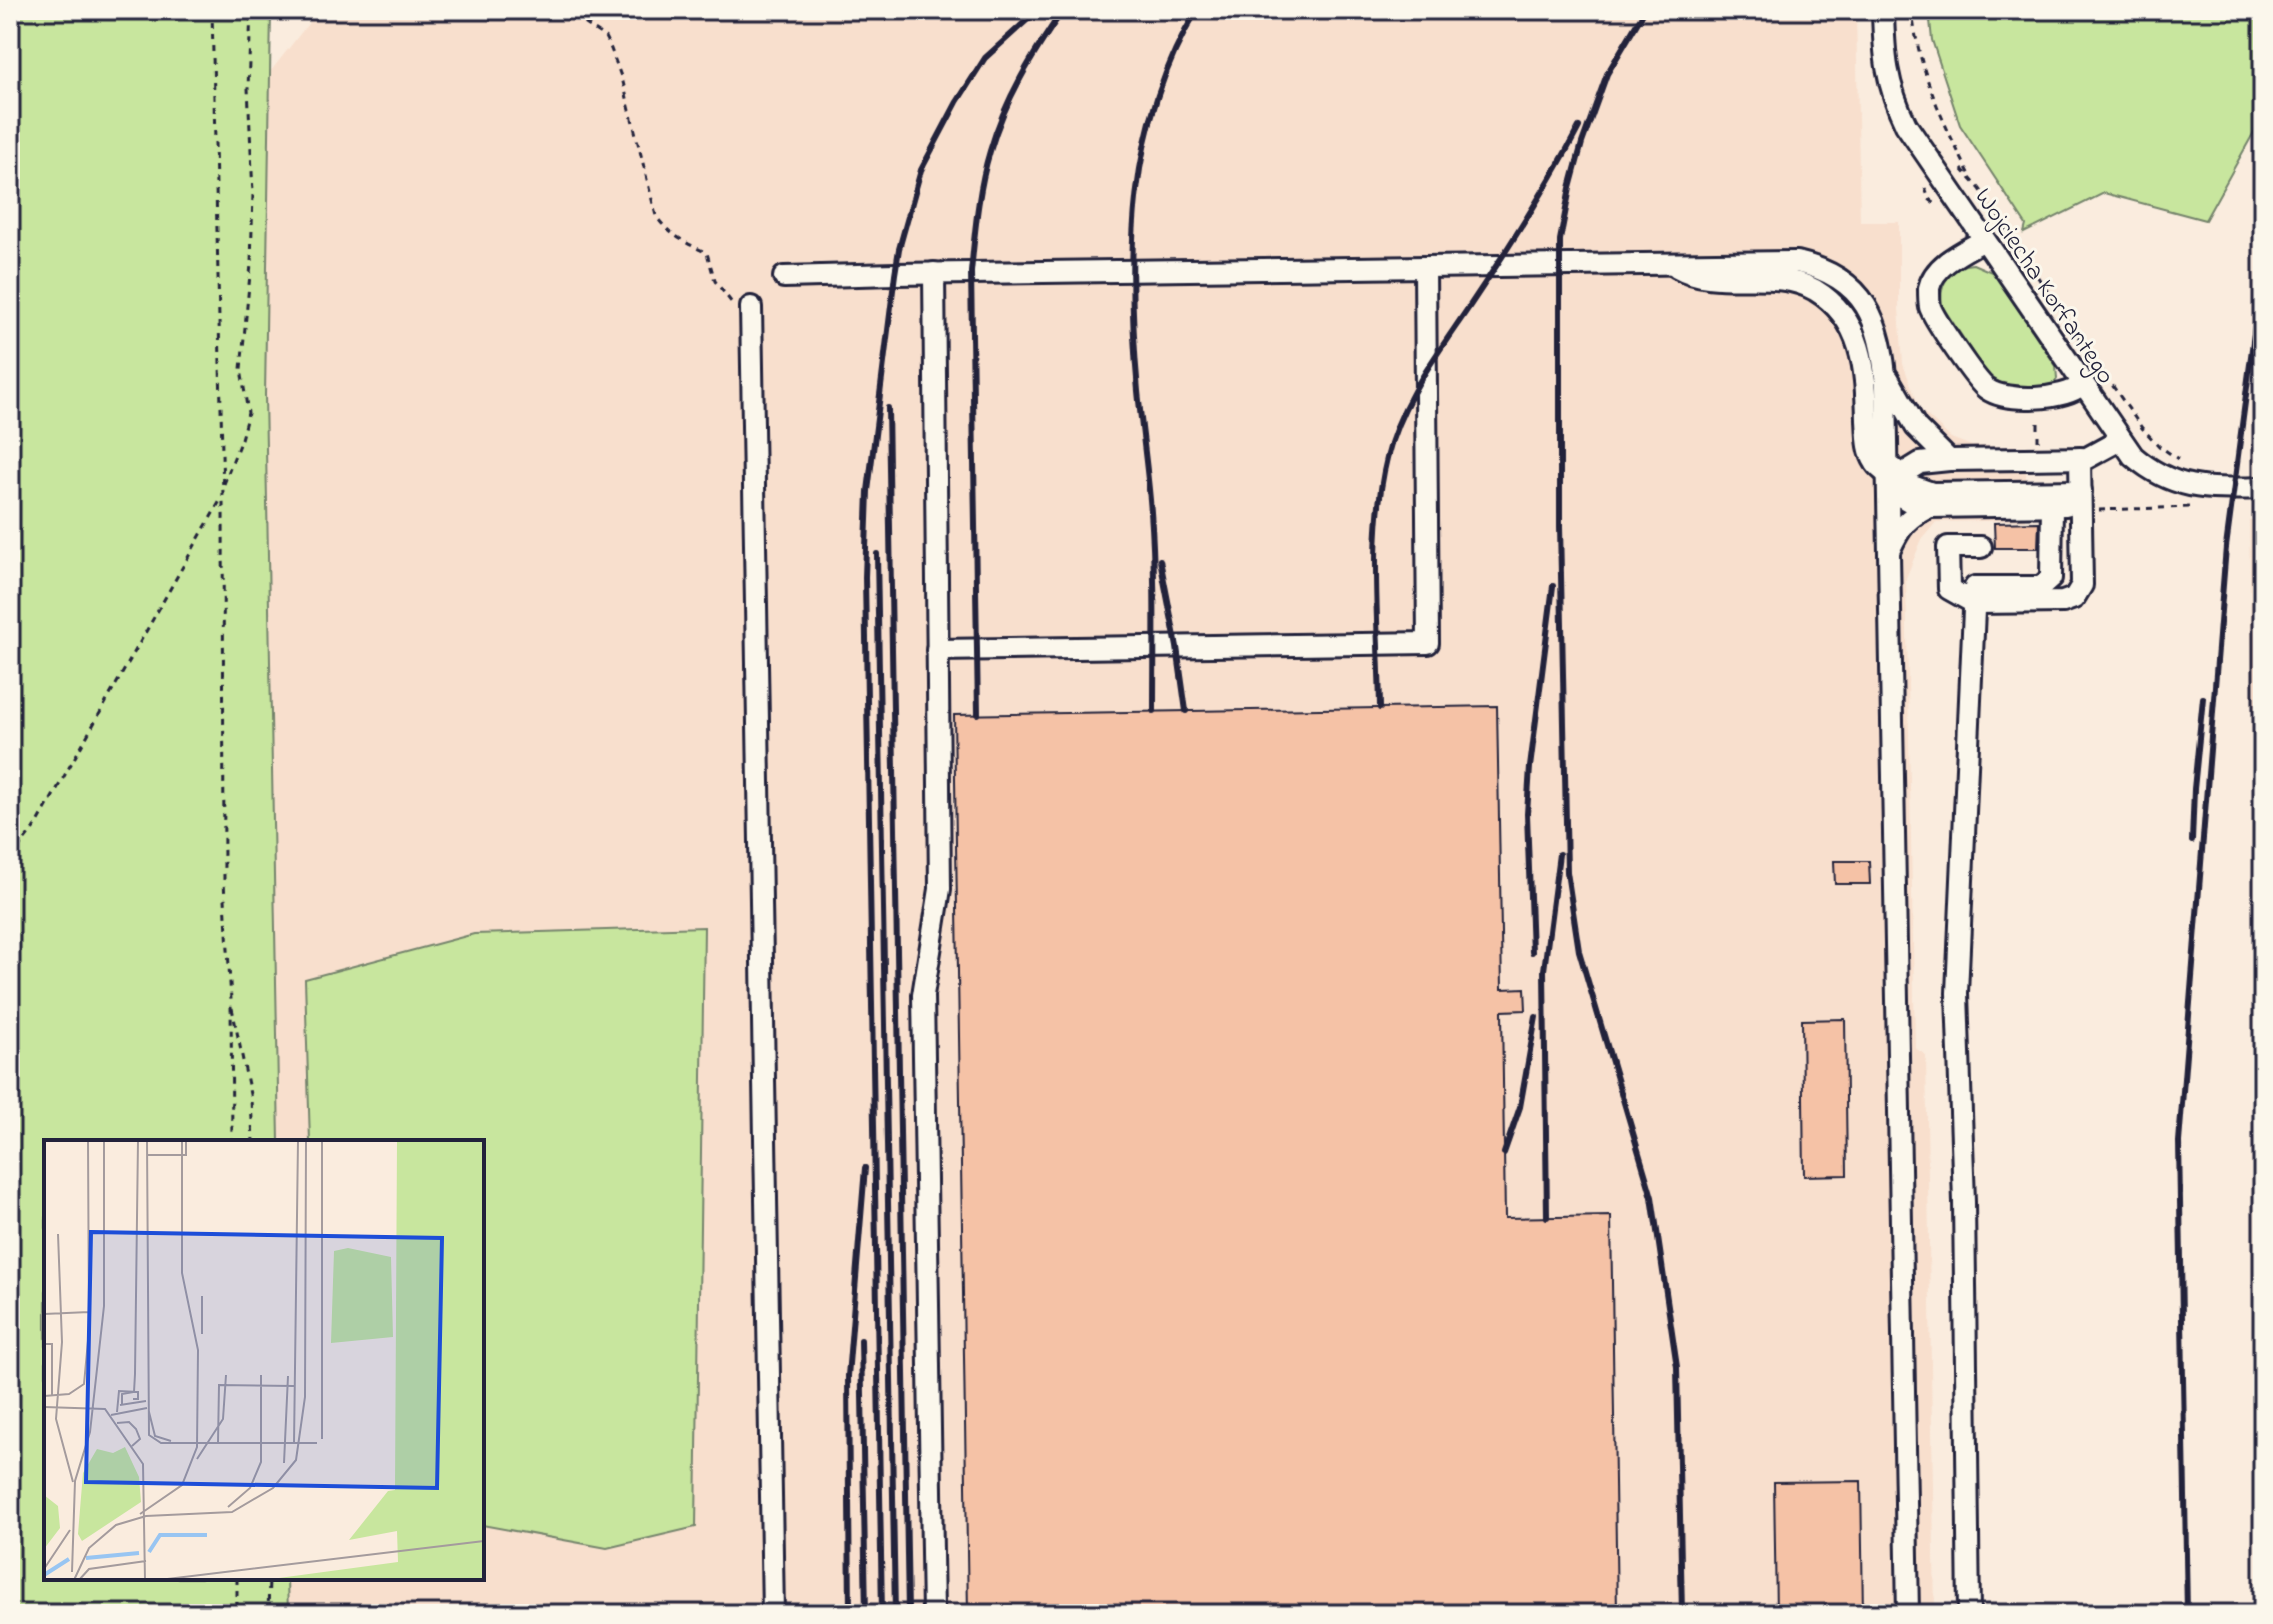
<svg xmlns="http://www.w3.org/2000/svg" width="2273" height="1624" viewBox="0 0 2273 1624" font-family="'Indie Flower',sans-serif">
	<style>
		.built { fill: #f8dfcd }
		.green { fill: #c8e69e; stroke: #75846c; stroke-width: 2 }
		.building { fill: #f5c2a6; stroke: #22223b; stroke-width: 2 }
		.lines { fill: none; stroke-linecap: round; stroke-linejoin: round }
		.minor-casing { stroke: #22223b; stroke-width: 26 }
		.path { stroke: #22223b; stroke-width: 3; stroke-dasharray: 6 6; stroke-linecap: butt }
		.minor { stroke: #fbf7ec; stroke-width: 20 }
		.rail { stroke: #22223b; stroke-width: 6 }
		.labels { text-anchor: middle; stroke-width: 6; stroke-linejoin: round; paint-order: stroke }
		.street-label { font-size: 26px; fill: #22223b; stroke: #fbf7ec }
		.inset-river { fill: none; stroke: #98c5f2; stroke-width: 4 }
		.inset-road { fill: none; stroke: #a49b9d; stroke-width: 2 }
		.view { fill: #1d4ed8; fill-opacity: 0.15; stroke: #1d4ed8; stroke-width: 4 }
		.inset-edge { fill: none; stroke: #22223b; stroke-width: 4 }
	</style>
	<rect width="100%" height="100%" fill="#faecde"/>
	<filter id="ink" filterUnits="userSpaceOnUse"><feTurbulence type="fractalNoise" baseFrequency=".0125" numOctaves="2"/><feDisplacementMap in="SourceGraphic" scale="16" xChannelSelector="R" yChannelSelector="G"/><feConvolveMatrix kernelMatrix="1 2 1 2 8 2 1 2 1" color-interpolation-filters="sRGB"/></filter>
	<g filter="url(#ink)">
		<g class="built">
			<path d="M 319,10 L 1856,10 L 1860,222 L 1899,222 L 1899,309 L 1903,364 L 1920,409 L 1951,438 L 1972,446 L 2026,446 L 2026,520 L 1936,522 L 1922,539 L 1906,578 L 1915,1048 L 1926,1055 L 1935,1614 L 259,1614 L 259,1578 L 482,1578 L 482,1142 L 250,1142 L 233,119 Z"/>
			<path d="M 2249,520 L 2263,520 L 2263,1108 L 2259,1040 Z"/>
		</g>
		<g class="green">
			<path d="M 10,10 L 271,10 L 265,395 L 279,1142 L 46,1142 L 46,1578 L 287,1578 L 288,1614 L 10,1614 Z"/>
			<path d="M 1929,10 L 2263,10 L 2263,116 L 2205,220 L 2104,193 L 2024,233 L 2026,225 L 1960,125 L 1932,40 Z"/>
			<path d="M 1973,264 L 1994,273 L 2056,366 L 2057,379 L 2051,387 C 2029,392 2003,389 1986,373 L 1942,306 C 1938,285 1951,265 1973,264 Z"/>
			<path d="M 704,927 L 696,1527 L 607,1548 L 482,1525 L 482,1142 L 310,1142 L 305,979 L 474,934 Z"/>
		</g>
		<g class="building">
			<path d="M 2039,522 L 2038,548 L 1995,548 L 1994,523 Z"/>
			<path d="M 1497,706 L 1502,989 L 1525,988 L 1526,1010 L 1502,1011 L 1505,1218 L 1611,1216 L 1617,1614 L 968,1614 L 954,715 Z"/>
			<path d="M 1834,861 L 1869,861 L 1870,884 L 1835,884 Z"/>
			<path d="M 1845,1019 L 1847,1175 L 1804,1176 L 1802,1020 Z"/>
			<path d="M 1861,1481 L 1863,1614 L 1776,1614 L 1774,1482 Z"/>
		</g>
		<g class="lines">
			<g class="minor-casing">
				<g id="minor">
					<path d="M 1883,10 C 1884,55 1886,84 1906,125 L 2133,456 C 2175,492 2211,489 2263,488"/>
					<path d="M 1984,240 C 1965,251 1934,264 1929,288 C 1929,292 1929,303 1930,307 C 1934,319 1976,381 1987,389 C 2007,403 2063,400 2082,385"/>
					<path d="M 1677,267 C 1719,291 1773,266 1815,290 C 1863,319 1866,370 1867,420 C 1868,434 1867,450 1875,462 C 1877,467 1884,471 1888,475"/>
					<path d="M 784,277 L 895,274 L 1797,262 C 1866,278 1881,321 1886,386 L 1908,1614"/>
					<path d="M 751,307 L 773,1614"/>
					<path d="M 1888,378 L 1916,427 L 1949,460"/>
					<path d="M 1893,468 L 1912,486 L 1932,493 L 2081,491"/>
					<path d="M 1930,507 L 1914,504 L 1888,489 L 1907,471 L 1920,463 L 1949,460 L 2087,458 L 2120,440"/>
					<path d="M 1981,547 L 1948,547 L 1949,589 L 1974,603 L 2063,602 L 2074,598 L 2082,585 L 2080,458"/>
					<path d="M 1890,549 C 1900,527 1907,517 1930,507 L 2066,505"/>
					<path d="M 937,650 L 1428,643 L 1425,267"/>
					<path d="M 933,1614 L 923,995 L 940,889 L 934,273"/>
					<path d="M 1969,1614 L 1964,1202 L 1957,993 L 1975,587 L 2041,587 L 2051,578 L 2052,505"/>
				</g>
			</g>
			<g class="path">
				<path d="M 212,10 L 223,496 L 224,882 L 231,1000 L 232,1142"/>
				<path d="M 565,10 L 605,37 L 611,49 L 623,82 L 656,216 C 669,235 686,243 707,253 L 715,281 L 732,303"/>
				<path d="M 1912,10 C 1918,70 1943,123 1970,175"/>
				<path d="M 1962,169 L 1980,189 L 2053,300 L 2142,428 L 2159,446 L 2178,459"/>
				<path d="M 1925,188 L 1929,199 L 1936,204"/>
				<path d="M 2038,441 L 2038,417"/>
				<path d="M 224,484 L 241,439 L 248,413 L 241,369 L 251,264 L 253,193 L 248,88 L 251,10"/>
				<path d="M 2099,510 L 2191,507"/>
				<path d="M 10,859 L 36,826 L 221,499"/>
				<path d="M 232,1008 L 251,1099 L 253,1142"/>
				<path d="M 237,1578 L 237,1614"/>
				<path d="M 268,1614 L 269,1578"/>
			</g>
			<use href="#minor" class="minor"/>
			<g class="rail">
				<path d="M 1645,10 L 1607,74 L 1582,143 L 1570,188 L 1560,240 L 1560,526 L 1567,872 L 1579,951 L 1652,1197 L 1677,1367 L 1682,1614"/>
				<path d="M 888,408 L 908,1614"/>
				<path d="M 877,554 L 895,1614"/>
				<path d="M 1160,560 L 1177,647 L 1186,711"/>
				<path d="M 1380,708 C 1379,629 1368,534 1387,458 C 1400,401 1439,352 1471,304 C 1510,246 1547,188 1579,127"/>
				<path d="M 1154,711 C 1154,645 1156,578 1151,512 C 1148,471 1142,432 1138,391 C 1126,259 1126,127 1197,10"/>
				<path d="M 978,714 L 971,272 C 975,232 978,190 990,151 C 1005,99 1033,54 1063,10"/>
				<path d="M 2192,841 L 2194,789 L 2203,698"/>
				<path d="M 1532,952 L 1527,814 L 1530,767 L 1553,586"/>
				<path d="M 1504,1153 L 1520,1107 L 1536,1017"/>
				<path d="M 1547,1217 L 1544,970 L 1559,854"/>
				<path d="M 861,1340 L 866,1614"/>
				<path d="M 850,1614 L 848,1376 L 865,1168"/>
				<path d="M 882,1614 L 865,577 L 868,491 L 895,274 L 899,249 L 921,170 L 957,102 L 985,58 L 1038,10"/>
				<path d="M 2187,1614 L 2179,1142 L 2226,547 L 2255,326 L 2263,300"/>
			</g>
		</g>
	</g>
	<g class="labels">
		<g class="street-label">
			<text transform="translate(2046 285) rotate(56)" y="9">Wojciecha Korfantego</text>
		</g>
	</g>
	<g transform="translate(44 1140)">
		<rect width="440" height="440" fill="#faecde"/>
		<path d="M 353,0 L 440,0 L 440,440 L 220,440 L 354,422 L 353,391 L 305,400 L 344,351 L 351,350 ZM 304,108 L 347,117 L 349,197 L 287,203 L 290,111 ZM 81,307 L 95,337 L 97,362 L 38,401 L 34,394 L 39,333 L 53,309 L 69,313 ZM 0,355 L 14,366 L 16,388 L 0,409 Z" fill="#c8e69e"/>
		<path class="inset-river" d="M 105,412 L 116,395 L 163,395M 42,418 L 95,413M 0,435 L 25,419"/>
		<path class="inset-road" d="M 103,0 L 105,295 L 117,303 L 273,303M 103,15 L 142,15 L 142,0M 14,94 L 18,202 L 12,279 L 29,342M 0,174 L 45,172M 158,194 L 158,156M 0,204 L 8,204 L 8,256M 0,256 L 25,254 L 40,244 L 45,190 L 44,0M 76,265 L 102,261M 78,265 L 78,254 L 90,252 L 91,234 L 94,0M 0,267 L 61,269 L 99,324 L 101,440M 73,272 L 75,251 L 94,252 L 94,259 L 89,259M 105,272 L 111,296 L 127,301M 67,275 L 103,268M 73,283 L 85,282 L 92,289 L 96,299 L 88,306M 278,299 L 278,0M 174,303 L 175,245 L 250,246M 250,304 L 254,0M 153,319 L 179,279 L 182,235M 240,323 L 244,236M 184,367 L 206,348 L 217,322 L 217,235M 96,374 L 138,345 L 153,307 L 154,210 L 138,133 L 138,0M 0,429 L 26,390M 28,432 L 31,341 L 46,292 L 60,166 L 60,0M 30,440 L 45,408 L 72,385 L 102,376 L 188,372 L 229,348 L 252,320 L 261,257 L 262,0M 35,440 L 45,429 L 102,421M 115,440 L 440,401"/>
		<path class="view" d="M 47,92 L 398,98 L 393,348 L 42,342 Z"/>
		<rect width="440" height="440" class="inset-edge"/>
	</g>
	<rect width="2273" height="1624" fill="none" stroke="#fbf7ec" stroke-width="40"/>
	<rect x="20" y="20" width="2233" height="1584" fill="none" stroke="#22223b" stroke-width="3" filter="url(#ink)"/>
</svg>
